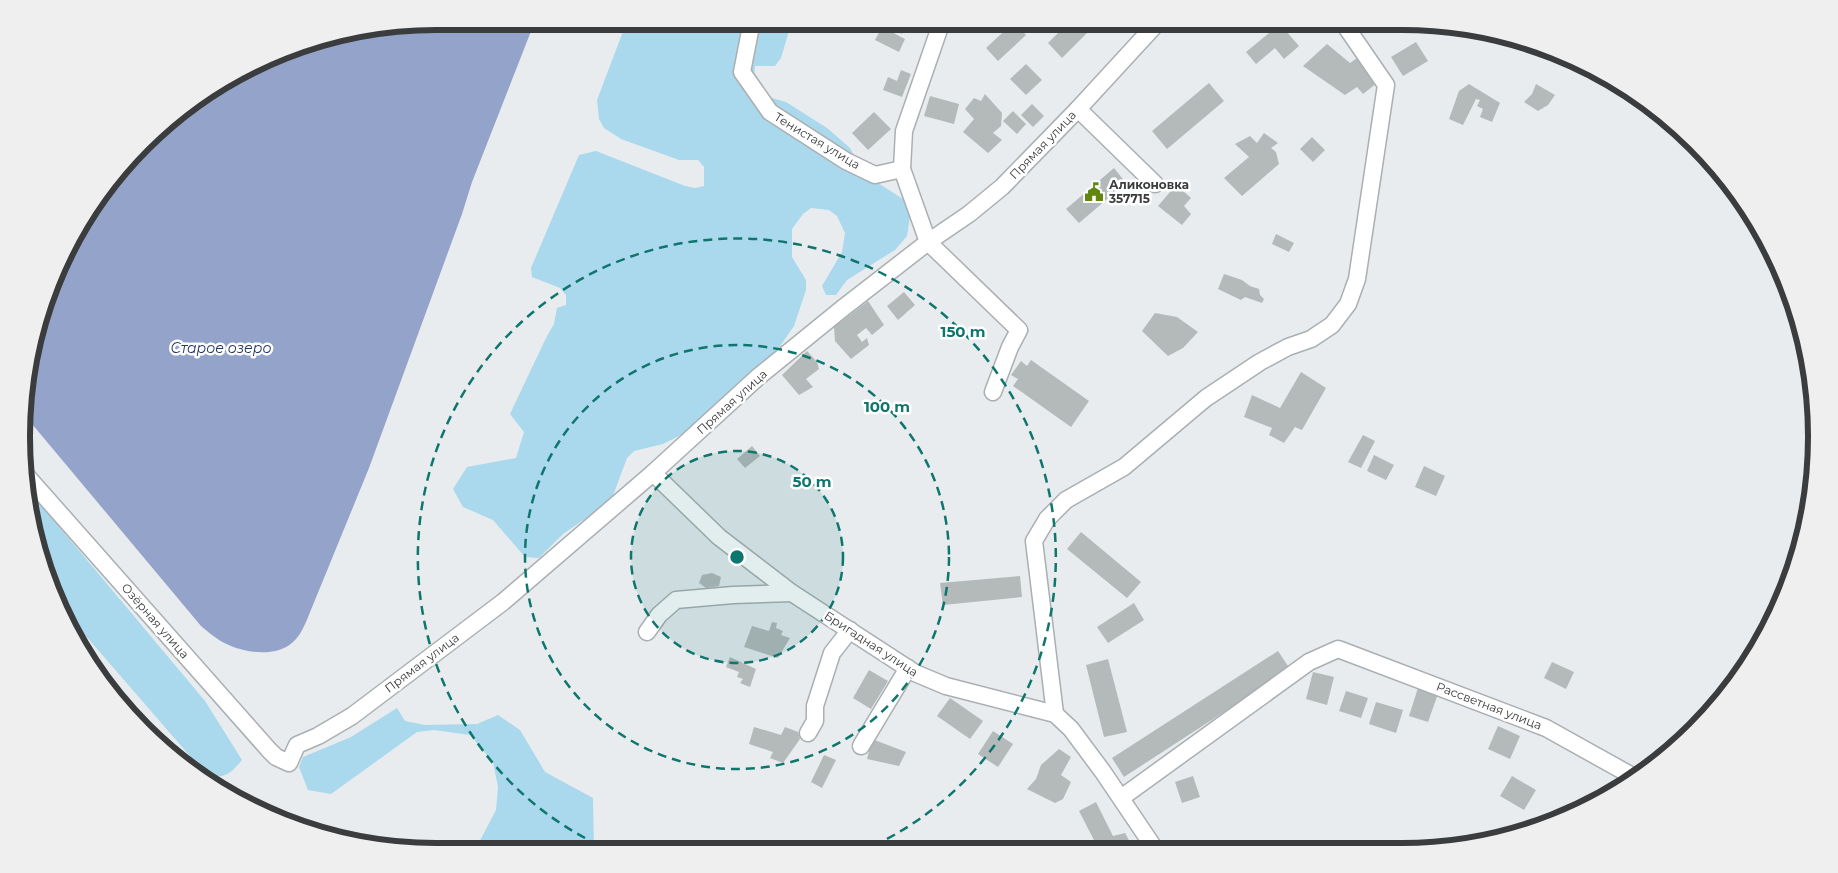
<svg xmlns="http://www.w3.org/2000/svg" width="1838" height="873" viewBox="0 0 1838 873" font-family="Montserrat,sans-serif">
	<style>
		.green { fill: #aad8ec }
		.water { fill: #93a3c9 }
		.building { fill: #b4b9ba }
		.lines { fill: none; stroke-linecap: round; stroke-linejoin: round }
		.minor-casing { stroke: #aaafb1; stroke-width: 19 }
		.minor { stroke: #fff; stroke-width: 16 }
		.ring { fill: none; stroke: #0f766e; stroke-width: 2.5; stroke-dasharray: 9 6 }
		.labels { text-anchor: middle; stroke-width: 5; stroke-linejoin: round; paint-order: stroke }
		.street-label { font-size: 12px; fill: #3a3c3d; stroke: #fff }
		.poi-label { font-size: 12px; font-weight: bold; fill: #3a3c3d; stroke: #fff; text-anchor: start }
		.water-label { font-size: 14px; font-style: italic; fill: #243666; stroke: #fff }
		.rim { fill: none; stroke: #3a3c3d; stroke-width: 6 }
		.centre { fill: #0f766e; stroke: #fff; stroke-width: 2.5 }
		.ring-label { font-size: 15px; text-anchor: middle; font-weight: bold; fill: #0f766e; stroke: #fff; stroke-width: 5; stroke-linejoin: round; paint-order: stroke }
	</style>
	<rect width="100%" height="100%" fill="#e8ecef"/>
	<g class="green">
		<path d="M 627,21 L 792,21 L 781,58 L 775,66 L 755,66 L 754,76 L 758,94 L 786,102 L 827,128 L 850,148 L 864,174 L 903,199 L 910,217 L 907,236 L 895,250 L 847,280 L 836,295 L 826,295 L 822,286 L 842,252 L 845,233 L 837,216 L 829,210 L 811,208 L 803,214 L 792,229 L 792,257 L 806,280 L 806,290 L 794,326 L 778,349 L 689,431 L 663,444 L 634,451 L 627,458 L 611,501 L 563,534 L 539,558 L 525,557 L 493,520 L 463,507 L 453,489 L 467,467 L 516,458 L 524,432 L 510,414 L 546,338 L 554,324 L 557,308 L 566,305 L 566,295 L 560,288 L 532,277 L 531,268 L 579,155 L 596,151 L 685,186 L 695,188 L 704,186 L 704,167 L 698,160 L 679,160 L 621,139 L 604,128 L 599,119 L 597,100 Z"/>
		<path d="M 25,486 L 205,701 L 242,760 C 225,781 216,781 196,763 L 59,605 L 25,490 Z"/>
		<path d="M 397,708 L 405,721 L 425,725 L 477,724 L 498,715 L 520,730 L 545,772 L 593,798 L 594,851 L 474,852 L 496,810 L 498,787 L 493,762 L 470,735 L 434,730 L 417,732 L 331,794 L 308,790 L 299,767 L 303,757 L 351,737 Z"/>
	</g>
	<path class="water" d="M 437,21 L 535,21 L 472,182 L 462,214 L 369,468 L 306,622 C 303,628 300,635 296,639 C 278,660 240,653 219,640 C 213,636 207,631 201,626 L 27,418 L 29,355 L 53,278 L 91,206 L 183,107 L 303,43 Z"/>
	<g class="building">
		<path d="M 881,21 L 910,21 L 902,34 Z"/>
		<path d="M 1070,21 L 1075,21 L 1087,33 L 1062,58 L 1048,43 Z"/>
		<path d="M 1085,21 L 1102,21 L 1093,30 Z"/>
		<path d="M 1014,22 L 1026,35 L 998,61 L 986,48 Z"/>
		<path d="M 1280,24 L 1299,46 L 1284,59 L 1275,48 L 1256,64 L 1246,52 Z"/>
		<path d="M 882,27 L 905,39 L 899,52 L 875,40 Z"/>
		<path d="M 1416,42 L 1428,61 L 1403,76 L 1391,57 Z"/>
		<path d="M 1327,44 L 1350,63 L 1360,56 L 1377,83 L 1363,94 L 1357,87 L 1345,95 L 1303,66 Z"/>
		<path d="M 1026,64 L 1042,80 L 1026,95 L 1010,79 Z"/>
		<path d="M 901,70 L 911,74 L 902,97 L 883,90 L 888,77 L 897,81 Z"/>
		<path d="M 1209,83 L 1224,101 L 1167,149 L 1152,131 Z"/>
		<path d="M 1469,84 L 1500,103 L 1492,122 L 1480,117 L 1483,109 L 1477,106 L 1480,100 L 1476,99 L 1463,125 L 1449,119 L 1459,91 Z"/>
		<path d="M 1536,84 L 1555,95 L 1548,105 L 1538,111 L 1524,102 L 1532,94 Z"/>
		<path d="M 985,94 L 1002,113 L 1001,126 L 993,133 L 1002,140 L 988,153 L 963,132 L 974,119 L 965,109 L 974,98 L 981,101 Z"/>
		<path d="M 930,96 L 959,104 L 954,124 L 924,116 Z"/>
		<path d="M 1032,104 L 1044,116 L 1033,127 L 1021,115 Z"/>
		<path d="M 1013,111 L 1026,124 L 1017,134 L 1003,121 Z"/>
		<path d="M 874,112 L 891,129 L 868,150 L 852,133 Z"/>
		<path d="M 1264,133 L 1278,143 L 1271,148 L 1276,152 L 1279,164 L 1242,196 L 1224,178 L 1249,157 L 1235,144 L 1250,136 L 1257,143 Z"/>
		<path d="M 1312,137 L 1325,150 L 1313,162 L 1300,149 Z"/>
		<path d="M 1114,168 L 1126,183 L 1079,223 L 1066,209 Z"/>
		<path d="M 1176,185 L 1191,198 L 1184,206 L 1191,214 L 1182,225 L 1158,206 Z"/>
		<path d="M 1276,234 L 1294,243 L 1289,252 L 1272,244 Z"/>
		<path d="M 1224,274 L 1242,280 L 1250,286 L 1259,289 L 1260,295 L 1264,299 L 1262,303 L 1245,297 L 1241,300 L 1218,289 Z"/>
		<path d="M 904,292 L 915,305 L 898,320 L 887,306 Z"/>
		<path d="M 868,301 L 884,325 L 872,335 L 866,328 L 857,335 L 862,342 L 867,338 L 869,345 L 851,359 L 835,341 L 834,327 Z"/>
		<path d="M 1155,313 L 1177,317 L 1198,332 L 1183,348 L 1168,356 L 1142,331 Z"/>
		<path d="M 807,351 L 817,362 L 819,369 L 806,379 L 813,387 L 799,395 L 782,375 Z"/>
		<path d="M 1031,360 L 1089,401 L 1071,427 L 1013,386 L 1018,379 L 1011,375 L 1021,361 L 1027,366 Z"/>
		<path d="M 1301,372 L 1326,388 L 1302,430 L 1295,427 L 1284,443 L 1269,435 L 1272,428 L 1244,417 L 1252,395 L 1280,408 Z"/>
		<path d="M 1363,435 L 1375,441 L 1361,468 L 1348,462 Z"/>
		<path d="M 752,446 L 760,456 L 745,468 L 737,459 Z"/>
		<path d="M 1374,455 L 1394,465 L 1386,480 L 1367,471 Z"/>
		<path d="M 1424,466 L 1445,476 L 1436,496 L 1415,487 Z"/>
		<path d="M 1081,532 L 1141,582 L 1127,598 L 1067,549 Z"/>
		<path d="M 712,573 L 721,577 L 719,586 L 706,588 L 699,583 L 702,575 Z"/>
		<path d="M 1020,576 L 1022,597 L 943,605 L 940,583 Z"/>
		<path d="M 1134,603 L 1144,620 L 1108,643 L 1097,627 Z"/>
		<path d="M 772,622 L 777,623 L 776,628 L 783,631 L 781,635 L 790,638 L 778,658 L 744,647 L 752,626 L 769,631 Z"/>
		<path d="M 1278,651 L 1290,669 L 1124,777 L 1112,758 Z"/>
		<path d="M 730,657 L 756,669 L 750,687 L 740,683 L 743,679 L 737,677 L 739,672 L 726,667 Z"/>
		<path d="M 1108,659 L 1127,732 L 1104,737 L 1086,665 Z"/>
		<path d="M 1552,662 L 1574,672 L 1566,689 L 1544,678 Z"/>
		<path d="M 869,670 L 888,681 L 871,709 L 853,698 Z"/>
		<path d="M 1313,672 L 1334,677 L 1327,705 L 1306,699 Z"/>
		<path d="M 1418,688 L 1438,694 L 1428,722 L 1409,716 Z"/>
		<path d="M 1346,691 L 1368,698 L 1361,718 L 1339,711 Z"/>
		<path d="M 950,698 L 983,721 L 970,739 L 937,716 Z"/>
		<path d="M 1376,702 L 1403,710 L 1396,733 L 1369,724 Z"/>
		<path d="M 1498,726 L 1520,736 L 1510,759 L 1488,749 Z"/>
		<path d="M 754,727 L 781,735 L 785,727 L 798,732 L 800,739 L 783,763 L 770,758 L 773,752 L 749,744 Z"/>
		<path d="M 993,731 L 1013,744 L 998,767 L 978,754 Z"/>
		<path d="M 872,739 L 906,752 L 899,766 L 867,759 Z"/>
		<path d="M 1059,749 L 1071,757 L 1061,775 L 1071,782 L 1063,799 L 1055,803 L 1027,789 L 1036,779 L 1041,765 Z"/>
		<path d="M 824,755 L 836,760 L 822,788 L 811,782 Z"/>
		<path d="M 1193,776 L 1200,797 L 1182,803 L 1175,782 Z"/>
		<path d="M 1512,776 L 1536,790 L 1524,810 L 1500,796 Z"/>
		<path d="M 1096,802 L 1113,836 L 1125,833 L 1132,846 L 1125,849 L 1086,849 L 1085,844 L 1095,842 L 1079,811 Z"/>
		<path d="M 1234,844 L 1239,849 L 1228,849 Z"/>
	</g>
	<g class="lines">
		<g class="minor-casing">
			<g id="minor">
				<path d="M 752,21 L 742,72 L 770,112 L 846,161 L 875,175 L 902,169"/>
				<path d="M 942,21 L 904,131 L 902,169 L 928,242 L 1019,330 L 1010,347 L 993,392"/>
				<path d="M 1078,109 L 1155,184"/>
				<path d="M 653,473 L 719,537 L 792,593 L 915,673 L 946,686 L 1055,714 L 1071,729 L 1103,772 L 1155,849"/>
				<path d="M 25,474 L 269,750 L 276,757 L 289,763 L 297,745 L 318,736 L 352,716 L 503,602 L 653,473 L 758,377 L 843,308 L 928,242 L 969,214 L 1002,187 L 1078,109 L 1159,21"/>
				<path d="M 647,632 L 659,615 L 676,600 L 733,595 L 792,593"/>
				<path d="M 1055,714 L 1034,541 L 1047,519 L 1066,500 L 1124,467 L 1206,398 L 1260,362 L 1288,347 L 1311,339 L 1332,325 L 1348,304 L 1357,279 L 1386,85 L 1342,21"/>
				<path d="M 808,733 L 815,721 L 815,706 L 832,653 L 850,630"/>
				<path d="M 861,746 L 908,668"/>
				<path d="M 1121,798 L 1309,662 L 1338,649 L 1546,728 L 1634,777"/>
			</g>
		</g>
		<use href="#minor" class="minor"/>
	</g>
	<circle cx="737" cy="557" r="106" fill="#0f766e" fill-opacity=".12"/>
	<g class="ring">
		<circle cx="737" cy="557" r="106"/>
		<circle cx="737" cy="557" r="212"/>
		<path d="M612 851A319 319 0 1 1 864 850"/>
	</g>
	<defs>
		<g id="civic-bare" transform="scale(1.5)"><path d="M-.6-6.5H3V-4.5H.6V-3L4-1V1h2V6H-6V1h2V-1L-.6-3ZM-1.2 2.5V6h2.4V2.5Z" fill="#61870e" stroke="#fff" stroke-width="2.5" paint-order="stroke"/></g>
	</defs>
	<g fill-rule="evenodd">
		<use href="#civic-bare" x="1094" y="192"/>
	</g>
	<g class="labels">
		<g class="street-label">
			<text transform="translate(817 141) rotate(31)" y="4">Тенистая улица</text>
			<text transform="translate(1043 145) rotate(-46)" y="4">Прямая улица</text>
			<text transform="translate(732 402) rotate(-42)" y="4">Прямая улица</text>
			<text transform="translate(155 621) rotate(49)" y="4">Озёрная улица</text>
			<text transform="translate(871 644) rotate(33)" y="4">Бригадная улица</text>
			<text transform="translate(422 663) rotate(-37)" y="4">Прямая улица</text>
			<text transform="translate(1489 706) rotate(21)" y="4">Рассветная улица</text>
		</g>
		<g class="poi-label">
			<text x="1109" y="189">Аликоновка<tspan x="1109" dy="14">357715</tspan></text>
		</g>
		<g class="water-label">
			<text x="221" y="353">Старое озеро</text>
		</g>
	</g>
	<path d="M0 0H1838V873H0ZM436 30H1402A406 406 0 0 1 1808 436V437A406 406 0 0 1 1402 843H436A406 406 0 0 1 30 437V436A406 406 0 0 1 436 30Z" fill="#efefef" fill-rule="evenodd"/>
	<path class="rim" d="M436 30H1402A406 406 0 0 1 1808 436V437A406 406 0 0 1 1402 843H436A406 406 0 0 1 30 437V436A406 406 0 0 1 436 30Z"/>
	<circle cx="737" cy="557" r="8" class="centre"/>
	<g class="ring-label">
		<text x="963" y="337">150 m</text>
		<text x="887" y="412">100 m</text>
		<text x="812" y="487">50 m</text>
	</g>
</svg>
